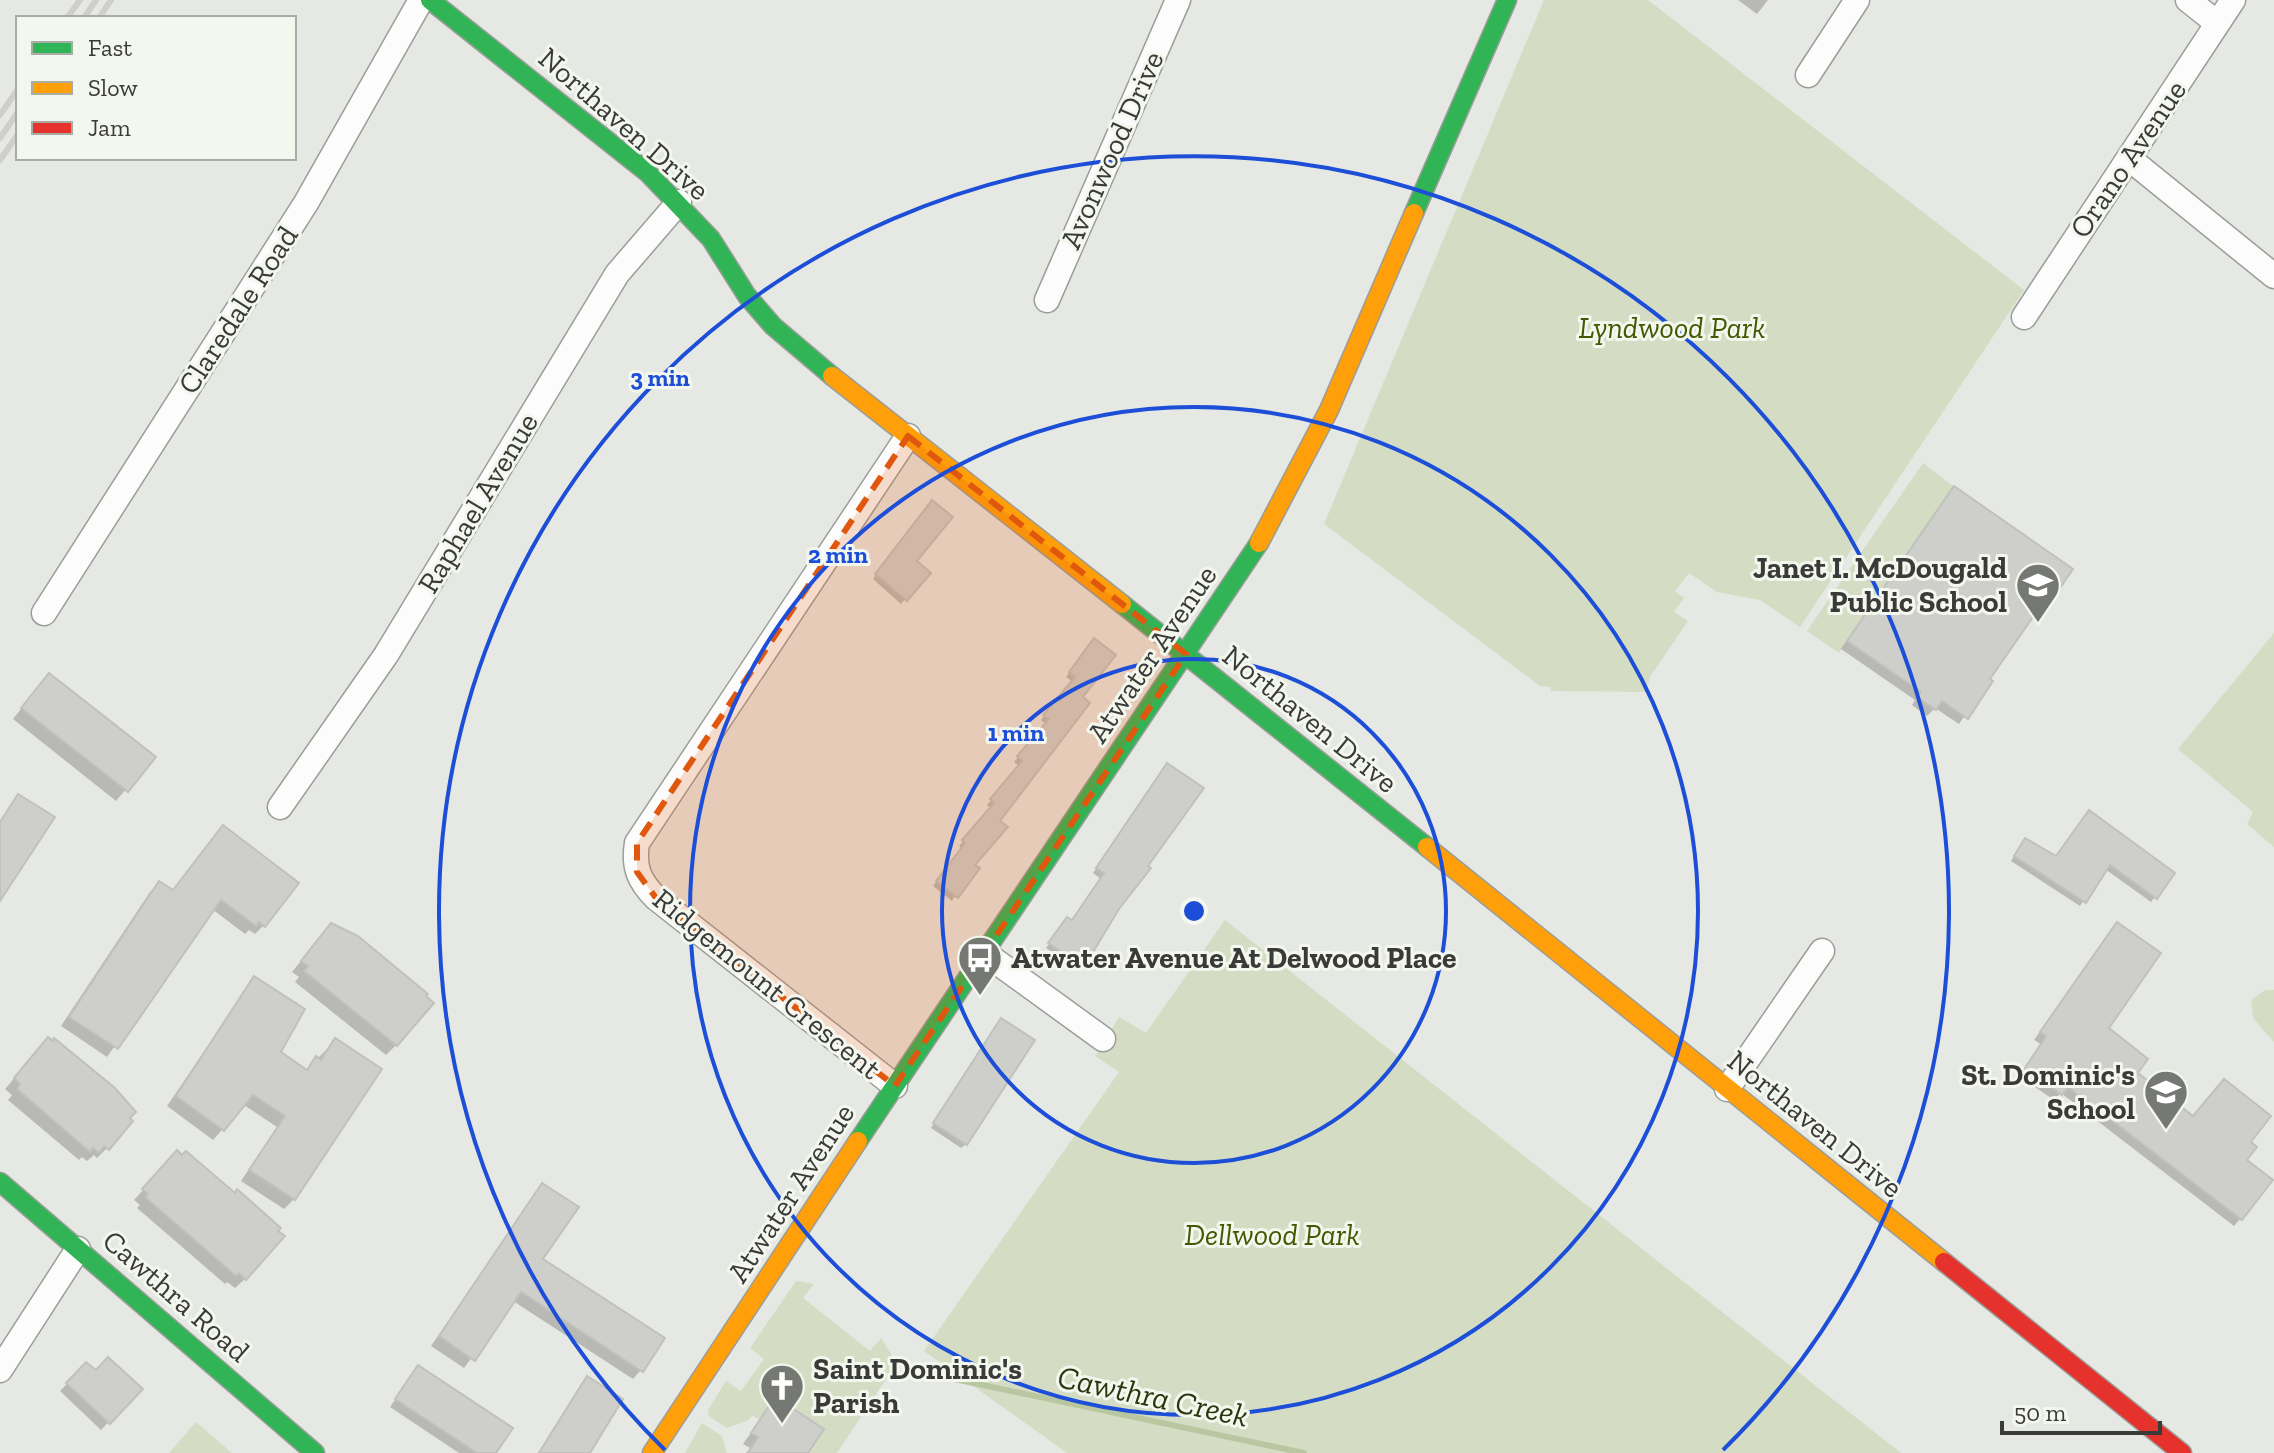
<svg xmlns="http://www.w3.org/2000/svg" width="2274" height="1453" viewBox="0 0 2274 1453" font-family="'Zilla Slab',serif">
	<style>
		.green { fill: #d4ddc4 }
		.shadow { fill: #0003 }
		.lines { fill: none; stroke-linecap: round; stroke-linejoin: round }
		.stream { stroke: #b9c7a0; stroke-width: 6 }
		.building { fill: #cecfcb; stroke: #c0c1be; stroke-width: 2 }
		.street-casing { stroke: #9b9d99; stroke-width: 27 }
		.fast-casing { stroke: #9b9d99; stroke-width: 21 }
		.slow-casing { stroke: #9b9d99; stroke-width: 21 }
		.jam-casing { stroke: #9b9d99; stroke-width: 21 }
		.street { stroke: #fbfcfb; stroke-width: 24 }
		.fast { stroke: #30b455; stroke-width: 18 }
		.slow { stroke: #ff9f0a; stroke-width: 18 }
		.jam { stroke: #e5322d; stroke-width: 18 }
		.rail { stroke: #cecece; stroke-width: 6 }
		.marked { fill: #df580e; fill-opacity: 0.2; stroke: #df580e; stroke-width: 6; stroke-dasharray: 16 10; stroke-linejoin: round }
		.ring { fill: none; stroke: #1d4ed8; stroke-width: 4 }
		.labels { text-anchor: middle; stroke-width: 6; stroke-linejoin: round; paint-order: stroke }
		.street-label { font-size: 30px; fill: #3a3b38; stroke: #f3f7ee }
		.park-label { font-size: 30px; font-style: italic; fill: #435800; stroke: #f3f7ee }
		.poi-label { font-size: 30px; font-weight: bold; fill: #3a3b38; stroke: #f3f7ee; text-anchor: end }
		.water-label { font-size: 32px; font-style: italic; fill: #2a360d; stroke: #f3f7ee }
		.centre { fill: #1d4ed8; stroke: #f3f7ee; stroke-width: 4 }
		.ring-label { font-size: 24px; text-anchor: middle; font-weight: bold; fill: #1d4ed8; stroke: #f3f7ee; stroke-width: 6; stroke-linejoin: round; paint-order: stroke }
	</style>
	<rect width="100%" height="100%" fill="#e6e8e3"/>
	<g class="green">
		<path d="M 1544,0 L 1648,0 L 2024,290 L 1800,627 L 1760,600 L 1717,592 L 1689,573 L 1675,591 L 1684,598 L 1674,612 L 1688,621 L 1650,677 L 1646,692 L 1550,691 L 1551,687 L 1540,686 L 1324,524 Z"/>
		<path d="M 1923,463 L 1954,487 L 1839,653 L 1807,631 Z"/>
		<path d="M 2274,633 L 2274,847 L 2247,824 L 2253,812 L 2178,749 Z"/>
		<path d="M 1225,920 L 1901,1453 L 1067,1453 L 924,1351 L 1119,1072 L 1095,1056 L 1119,1017 L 1146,1033 Z"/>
		<path d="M 2265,990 L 2274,990 L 2274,1042 L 2253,1018 L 2251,1000 Z"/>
		<path d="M 796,1281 L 814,1284 L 803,1298 L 870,1351 L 881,1338 L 893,1357 L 892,1370 L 837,1453 L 808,1453 L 823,1429 L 775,1397 L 760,1420 L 752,1415 L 749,1420 L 727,1428 L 709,1416 L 708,1410 L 726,1381 L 741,1391 L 764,1359 L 750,1348 Z"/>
		<path d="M 196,1422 L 232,1453 L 169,1453 Z"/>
		<path d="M 702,1423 L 722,1436 L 727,1453 L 685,1453 Z"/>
	</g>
	<g class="shadow">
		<path d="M 1738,0 L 1768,0 L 1757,14 Z"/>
		<path d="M 1954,489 L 2071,569 L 2056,590 L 2049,597 L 2046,595 L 1959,724 L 1935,708 L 1927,716 L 1912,705 L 1915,700 L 1841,649 Z"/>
		<path d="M 928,507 L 905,599 L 901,604 L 873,579 Z"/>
		<path d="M 1090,645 L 1081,697 L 997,821 L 952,901 L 933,886 L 962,848 L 959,846 L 991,808 L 987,805 L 1019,766 L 1014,762 L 1046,724 L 1041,720 L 1073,682 L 1066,677 Z"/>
		<path d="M 40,685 L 153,757 L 116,801 L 13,719 Z"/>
		<path d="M 1163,770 L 1096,939 L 1078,970 L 1046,948 L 1063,924 L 1071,922 L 1101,879 L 1093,873 Z"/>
		<path d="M 2085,817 L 2155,897 L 2151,902 L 2105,869 L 2080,906 L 2011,861 L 2025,840 L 2055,858 Z"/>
		<path d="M 215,836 L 264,925 L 255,934 L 249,930 L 245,934 L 212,909 L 107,1057 L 61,1026 L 150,892 L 159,884 L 172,892 Z"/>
		<path d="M 2117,925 L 2107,1029 L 2135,1073 L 2192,1118 L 2248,1142 L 2241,1218 L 2234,1226 L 2061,1093 L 2054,1100 L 2019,1076 L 2041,1044 L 2034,1040 Z"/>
		<path d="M 342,928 L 400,972 L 396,1045 L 386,1055 L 295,982 L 299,977 L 292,972 L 321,936 Z"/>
		<path d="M 254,978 L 279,1052 L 305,1071 L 336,1040 L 294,1199 L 284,1209 L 241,1181 L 277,1127 L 244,1105 L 213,1140 L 167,1106 Z"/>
		<path d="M 997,1025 L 966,1144 L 961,1148 L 931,1128 Z"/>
		<path d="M 38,1050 L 107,1148 L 97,1158 L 94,1155 L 87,1161 L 82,1157 L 79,1160 L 8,1100 L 12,1095 L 5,1089 Z"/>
		<path d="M 168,1163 L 234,1195 L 245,1279 L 235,1288 L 227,1282 L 225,1284 L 137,1208 L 140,1205 L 134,1200 Z"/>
		<path d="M 543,1186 L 541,1260 L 641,1370 L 633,1379 L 513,1301 L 464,1368 L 431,1346 Z"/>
		<path d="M 86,1364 L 95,1373 L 140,1389 L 101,1430 L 60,1391 Z"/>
		<path d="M 419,1367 L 494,1453 L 459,1453 L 390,1407 Z"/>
		<path d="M 587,1379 L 587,1453 L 538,1453 L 580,1386 Z"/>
		<path d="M 775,1399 L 805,1453 L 746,1453 L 750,1448 L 743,1444 Z"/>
	</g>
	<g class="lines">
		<path class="stream" d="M 945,1377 L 1304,1453"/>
	</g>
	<g class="building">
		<path d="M 1954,486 L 2073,569 L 2058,591 L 2053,588 L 1990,679 L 1993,681 L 1968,719 L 1942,701 L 1936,710 L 1917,697 L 1921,692 L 1847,641 Z"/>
		<path d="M 932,500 L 953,517 L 917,561 L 931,573 L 907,601 L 875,574 Z"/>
		<path d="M 1094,638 L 1116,655 L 1083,697 L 1090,703 L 1000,821 L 1008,827 L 975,865 L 980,868 L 958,898 L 936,881 L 965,843 L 962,840 L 994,803 L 990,799 L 1022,761 L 1017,756 L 1049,719 L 1043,715 L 1075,677 L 1069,672 Z"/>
		<path d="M 49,673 L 156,757 L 128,792 L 21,708 Z"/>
		<path d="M 1167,763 L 1204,788 L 1148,866 L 1151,868 L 1119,909 L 1084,967 L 1048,943 L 1067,917 L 1072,920 L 1104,873 L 1096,868 Z"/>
		<path d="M 18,794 L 55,817 L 0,901 L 0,822 Z"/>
		<path d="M 2089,810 L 2175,873 L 2157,899 L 2110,865 L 2086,903 L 2014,856 L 2025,838 L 2056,856 Z"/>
		<path d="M 223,825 L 299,883 L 265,927 L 259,922 L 256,926 L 221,900 L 118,1049 L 69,1017 L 159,881 L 173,890 Z"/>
		<path d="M 2117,922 L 2161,953 L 2109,1028 L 2148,1059 L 2138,1073 L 2193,1116 L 2224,1079 L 2271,1116 L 2251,1142 L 2257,1147 L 2247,1160 L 2273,1180 L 2242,1220 L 2068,1087 L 2062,1095 L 2025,1068 L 2046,1036 L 2040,1032 Z"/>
		<path d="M 331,923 L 358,936 L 428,994 L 426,996 L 434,1003 L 397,1046 L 304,971 L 308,966 L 301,961 Z"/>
		<path d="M 254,976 L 305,1009 L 281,1052 L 307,1070 L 316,1056 L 321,1060 L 335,1038 L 382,1069 L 295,1200 L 249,1170 L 285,1116 L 253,1095 L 224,1131 L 176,1096 Z"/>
		<path d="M 1001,1018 L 1035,1040 L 967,1145 L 933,1123 Z"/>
		<path d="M 48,1037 L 53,1041 L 54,1038 L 115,1088 L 136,1112 L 130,1118 L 133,1121 L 109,1150 L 104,1146 L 99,1153 L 93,1148 L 90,1152 L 17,1089 L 20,1084 L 14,1078 Z"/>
		<path d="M 177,1150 L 182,1155 L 186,1151 L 235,1193 L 237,1189 L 281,1228 L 278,1231 L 285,1236 L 246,1280 L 239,1273 L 236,1276 L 145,1197 L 148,1194 L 142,1189 Z"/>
		<path d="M 542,1183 L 579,1207 L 543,1259 L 665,1338 L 643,1372 L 521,1292 L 475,1361 L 439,1336 Z"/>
		<path d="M 108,1357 L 143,1389 L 110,1424 L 66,1383 L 86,1362 L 96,1370 Z"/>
		<path d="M 418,1365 L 513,1428 L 496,1453 L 477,1453 L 395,1399 Z"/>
		<path d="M 587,1376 L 623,1399 L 590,1453 L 539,1453 Z"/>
		<path d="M 775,1397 L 824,1429 L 808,1453 L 748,1453 L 758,1437 L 751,1433 Z"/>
	</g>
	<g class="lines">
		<g class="street-casing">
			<g id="street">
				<path d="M 2188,0 L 2217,23"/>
				<path d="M 1808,75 L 1857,0"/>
				<path d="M 2131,160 L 2274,276"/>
				<path d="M 1047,300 L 1178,0"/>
				<path d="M 2024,317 L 2233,0"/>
				<path d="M 44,613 L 306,203 L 421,0"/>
				<path d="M 280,807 L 386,655 L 617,274 L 679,202"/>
				<path d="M 983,952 L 1103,1039"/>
				<path d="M 895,1086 L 656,898 C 639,881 633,867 637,843 L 908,436"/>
				<path d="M 1727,1089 L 1822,951"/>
				<path d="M 0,1370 L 78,1249"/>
			</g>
		</g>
		<g class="fast-casing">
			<g id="fast">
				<path d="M 430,0 L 648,173 L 711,239 L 747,296 L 773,326 L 832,376"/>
				<path d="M 1414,213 L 1507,0"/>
				<path d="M 1122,604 L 1427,847"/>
				<path d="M 858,1141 L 1259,543"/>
				<path d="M 0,1182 L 315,1453"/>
			</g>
		</g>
		<g class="slow-casing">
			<g id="slow">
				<path d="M 832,376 L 1122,604"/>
				<path d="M 1259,543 L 1329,410 L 1414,213"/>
				<path d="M 1427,847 L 1944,1262"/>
				<path d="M 652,1453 L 858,1141"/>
			</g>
		</g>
		<g class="jam-casing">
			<path id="jam" d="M 1944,1262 L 2182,1453"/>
		</g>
		<use href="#street" class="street"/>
		<use href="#fast" class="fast"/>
		<use href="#slow" class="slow"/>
		<use href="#jam" class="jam"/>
		<g class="rail">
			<path d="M 67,18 L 80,0"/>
			<path d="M 84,18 L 96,0"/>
			<path d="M 99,18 L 111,0"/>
			<path d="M 0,115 L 18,89"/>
			<path d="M 0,138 L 18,112"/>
			<path d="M 0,160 L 18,134"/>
		</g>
	</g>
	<path class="marked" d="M 908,436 L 1186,654 L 895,1086 L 656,898 L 637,872 L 637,843 Z"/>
	<g class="ring">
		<circle cx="1194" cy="911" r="252"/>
		<circle cx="1194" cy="911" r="504"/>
		<path d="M665 1450A755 755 0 1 1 1723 1450"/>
	</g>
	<defs>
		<g id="school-pin" transform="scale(2.3)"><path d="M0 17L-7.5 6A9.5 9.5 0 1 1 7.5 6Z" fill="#767874" stroke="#f3f7ee"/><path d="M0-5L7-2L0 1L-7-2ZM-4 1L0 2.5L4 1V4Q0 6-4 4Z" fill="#fff"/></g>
		<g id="bus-pin" transform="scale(2.3)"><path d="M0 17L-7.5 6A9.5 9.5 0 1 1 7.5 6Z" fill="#767874" stroke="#f3f7ee"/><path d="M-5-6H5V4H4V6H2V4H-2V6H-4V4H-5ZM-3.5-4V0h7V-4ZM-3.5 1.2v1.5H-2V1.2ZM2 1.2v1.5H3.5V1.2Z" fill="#fff"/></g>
		<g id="church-pin" transform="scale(2.3)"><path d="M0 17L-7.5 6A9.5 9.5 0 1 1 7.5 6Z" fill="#767874" stroke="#f3f7ee"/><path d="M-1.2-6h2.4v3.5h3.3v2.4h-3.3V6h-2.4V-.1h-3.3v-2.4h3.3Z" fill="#fff"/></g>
	</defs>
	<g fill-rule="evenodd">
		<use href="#school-pin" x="2038" y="585"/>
		<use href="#bus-pin" x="980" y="958"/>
		<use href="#school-pin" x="2166" y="1092"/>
		<use href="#church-pin" x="782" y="1386"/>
	</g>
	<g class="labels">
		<g class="street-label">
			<text transform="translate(624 124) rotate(41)" y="10">Northaven Drive</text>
			<text transform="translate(1112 150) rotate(-66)" y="10">Avonwood Drive</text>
			<text transform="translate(2128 159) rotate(-56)" y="10">Orano Avenue</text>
			<text transform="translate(238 310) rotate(-57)" y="10">Claredale Road</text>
			<text transform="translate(478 503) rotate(-59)" y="10">Raphael Avenue</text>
			<text transform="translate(1152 654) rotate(-56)" y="10">Atwater Avenue</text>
			<text transform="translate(1310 719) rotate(39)" y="10">Northaven Drive</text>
			<text transform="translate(767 984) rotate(39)" y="10">Ridgemount Crescent</text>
			<text transform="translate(1815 1124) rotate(39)" y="10">Northaven Drive</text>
			<text transform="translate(791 1193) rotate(-57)" y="10">Atwater Avenue</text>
			<text transform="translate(176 1296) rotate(41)" y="10">Cawthra Road</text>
		</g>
		<g class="park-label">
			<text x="1672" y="338">Lyndwood Park</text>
			<text x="1272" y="1245">Dellwood Park</text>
		</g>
		<g class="poi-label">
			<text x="2007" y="578">Janet I. McDougald<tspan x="2007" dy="34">Public School</tspan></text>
			<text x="1011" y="968" text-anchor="start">Atwater Avenue At Delwood Place</text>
			<text x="2135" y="1085">St. Dominic's<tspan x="2135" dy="34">School</tspan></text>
			<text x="813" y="1379" text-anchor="start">Saint Dominic's<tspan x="813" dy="34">Parish</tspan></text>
		</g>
		<g class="water-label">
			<text transform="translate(1153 1396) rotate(12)" y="11">Cawthra Creek</text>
		</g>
	</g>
	<circle cx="1194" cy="911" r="12" class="centre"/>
	<g class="ring-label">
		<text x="660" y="386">3 min</text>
		<text x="838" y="563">2 min</text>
		<text x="1016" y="741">1 min</text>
	</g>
	<rect x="16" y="16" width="280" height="144" fill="#f3f7ee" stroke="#a9aca5" stroke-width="2"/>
	<rect x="32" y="42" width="40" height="12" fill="#30b455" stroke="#a9aca5" stroke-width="2"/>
	<text x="88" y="56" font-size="24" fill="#3a3b38">Fast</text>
	<rect x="32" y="82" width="40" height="12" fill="#ff9f0a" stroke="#a9aca5" stroke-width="2"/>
	<text x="88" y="96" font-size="24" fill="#3a3b38">Slow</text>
	<rect x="32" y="122" width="40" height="12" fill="#e5322d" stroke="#a9aca5" stroke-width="2"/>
	<text x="88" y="136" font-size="24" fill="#3a3b38">Jam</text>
	<path d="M2002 1421v12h158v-12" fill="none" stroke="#3a3b38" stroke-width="4"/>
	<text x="2014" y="1421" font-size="24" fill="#3a3b38" stroke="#f3f7ee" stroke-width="6" paint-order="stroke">50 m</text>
</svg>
